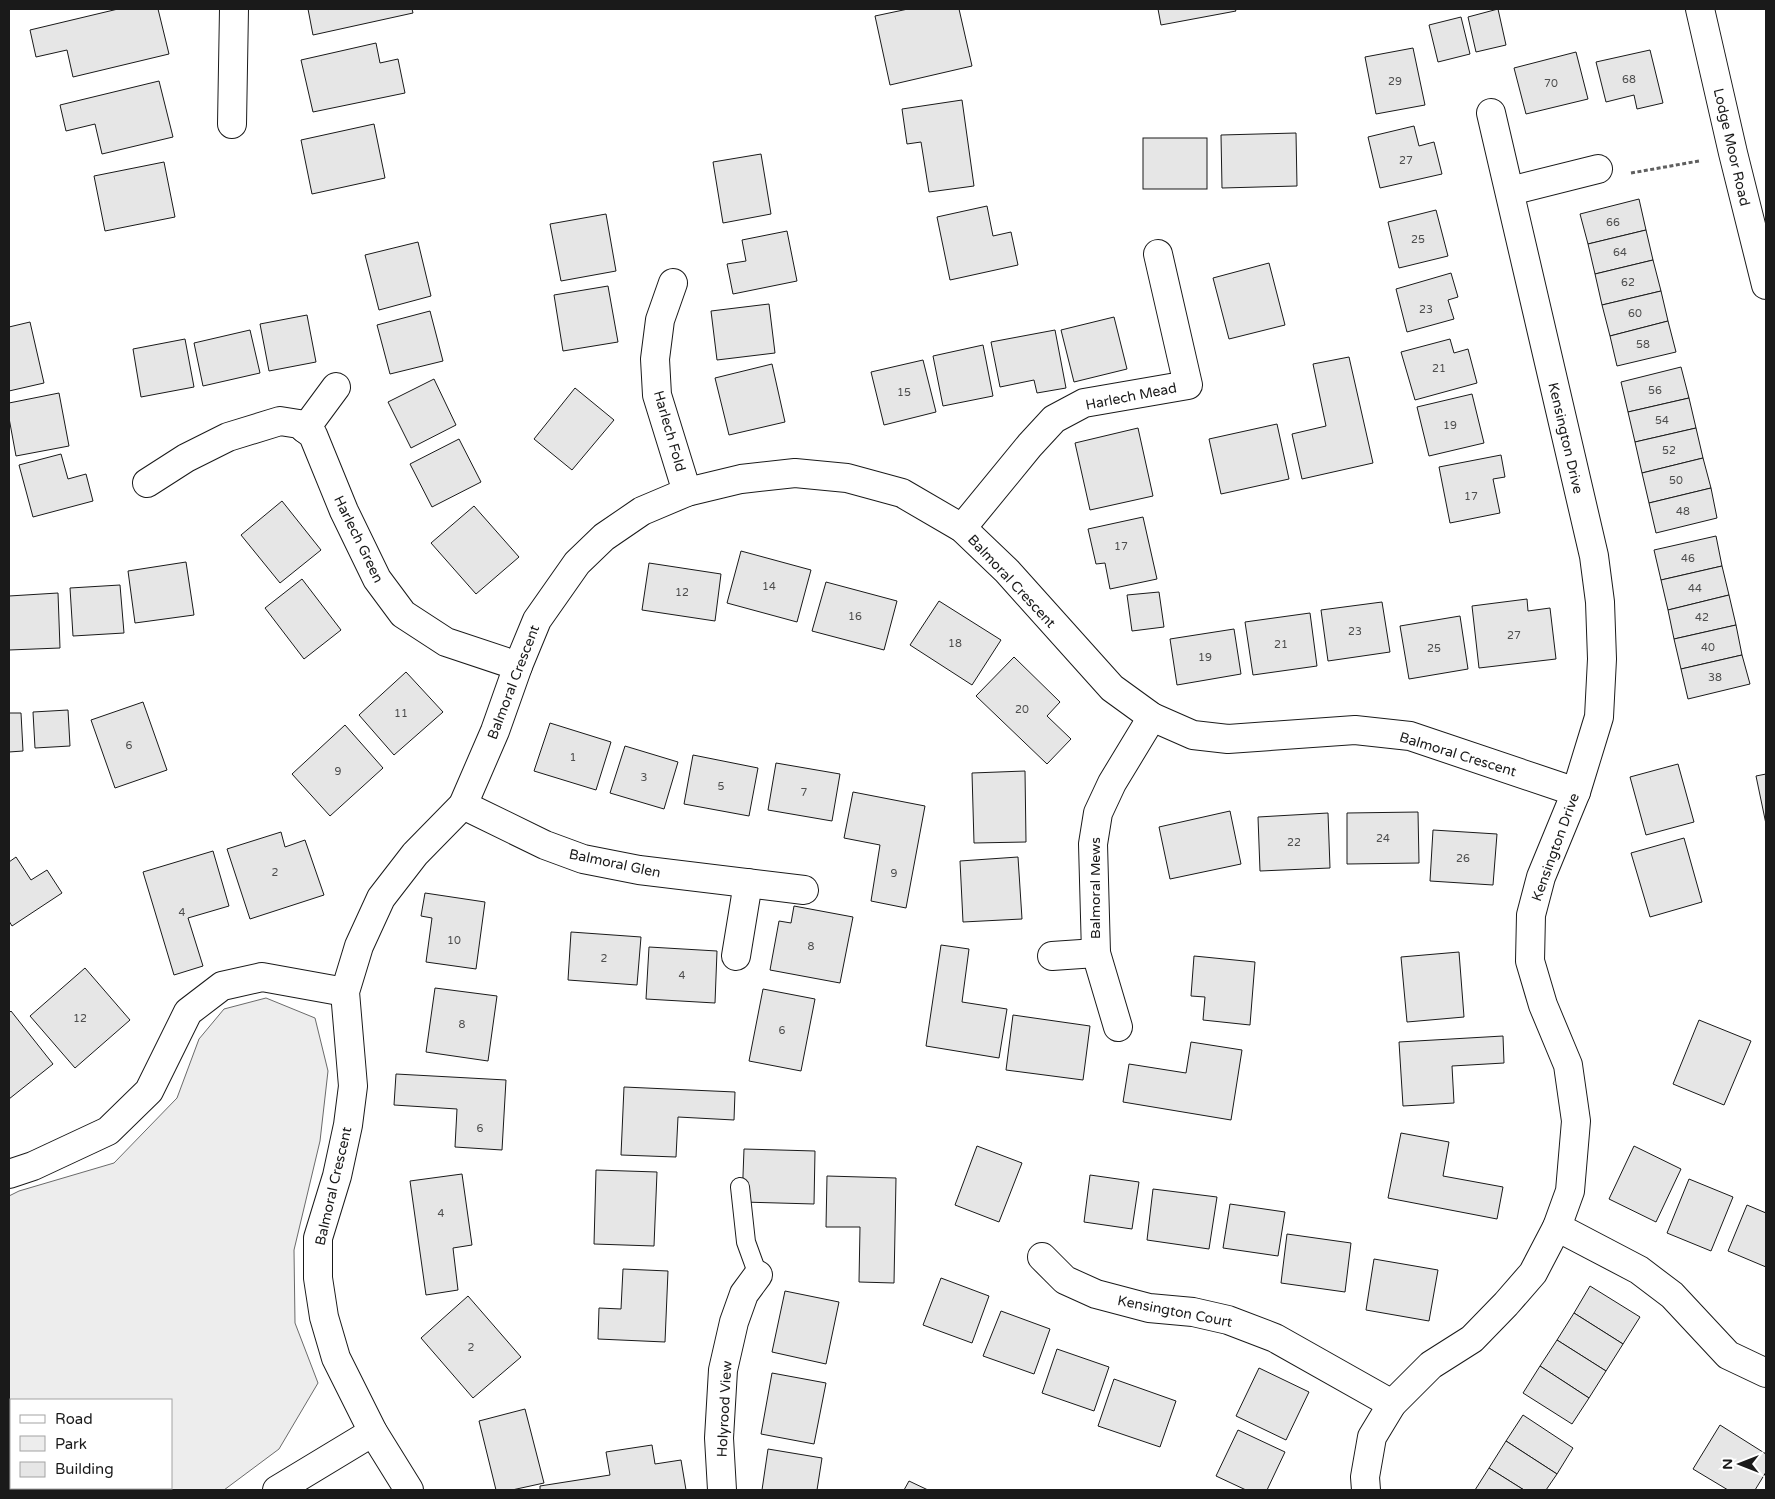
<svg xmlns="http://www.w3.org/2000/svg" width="1775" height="1499" viewBox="0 0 1775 1499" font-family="'Varela Round',sans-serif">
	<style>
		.green { fill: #ededed; stroke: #6a6a6a; fill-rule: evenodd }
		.building { fill: #e6e6e6; stroke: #1a1a1a }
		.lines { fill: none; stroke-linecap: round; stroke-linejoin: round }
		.service-casing { stroke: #1a1a1a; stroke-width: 20 }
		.minor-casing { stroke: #1a1a1a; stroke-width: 30 }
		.path { stroke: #5f5f5f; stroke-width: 3; stroke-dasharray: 4 2.5; stroke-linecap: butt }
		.service { stroke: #fff; stroke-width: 18 }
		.minor { stroke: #fff; stroke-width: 28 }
		.labels { text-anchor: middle; stroke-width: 4; stroke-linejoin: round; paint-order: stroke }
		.number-label { font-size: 11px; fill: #4d4d4d }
		.street-label { font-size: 14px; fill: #1a1a1a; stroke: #fff }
	</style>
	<rect width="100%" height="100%" fill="#fff"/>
	<path class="green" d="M 266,998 L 315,1018 L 328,1071 L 320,1141 L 294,1250 L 295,1323 L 318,1383 L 279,1449 L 224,1490 L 9,1490 L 9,1196 L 19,1191 L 114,1163 L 177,1098 L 199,1039 L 224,1009 ZM 11,1400 L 171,1400 L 171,1488 L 11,1488 Z"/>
	<g class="building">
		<path d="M 118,9 L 158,9 L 169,54 L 73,77 L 67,50 L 36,57 L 30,30 Z"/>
		<path d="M 308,9 L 412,9 L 413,13 L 313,35 Z"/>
		<path d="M 908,9 L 959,9 L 972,66 L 890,85 L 875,16 Z"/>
		<path d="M 1158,9 L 1235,9 L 1236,11 L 1161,25 Z"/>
		<path d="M 1498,9 L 1506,45 L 1476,52 L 1468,17 Z"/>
		<path d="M 1461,17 L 1470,54 L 1438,62 L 1429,25 Z"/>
		<path d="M 376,43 L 380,63 L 398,59 L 405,93 L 313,112 L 301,60 Z"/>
		<path d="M 1413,48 L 1425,105 L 1376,114 L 1365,57 Z"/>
		<path d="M 1650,50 L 1663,103 L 1637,109 L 1634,95 L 1606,102 L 1596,62 Z"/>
		<path d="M 1576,52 L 1588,99 L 1526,114 L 1514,68 Z"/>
		<path d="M 159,81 L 173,137 L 102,154 L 95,124 L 66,131 L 60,105 Z"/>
		<path d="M 962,100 L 974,186 L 929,192 L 921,142 L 907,144 L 902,109 Z"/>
		<path d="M 374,124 L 385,178 L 312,194 L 301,140 Z"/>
		<path d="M 1414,126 L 1419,146 L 1434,142 L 1442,174 L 1380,188 L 1368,137 Z"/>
		<path d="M 1296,133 L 1297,186 L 1222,188 L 1221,135 Z"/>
		<rect x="1143" y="138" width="64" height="51"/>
		<path d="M 761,154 L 771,214 L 723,223 L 713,162 Z"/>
		<path d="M 164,162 L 175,217 L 105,231 L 94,176 Z"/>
		<path d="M 1639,199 L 1646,230 L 1588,244 L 1580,214 Z"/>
		<path d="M 987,206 L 993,236 L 1011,232 L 1018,265 L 950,280 L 937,217 Z"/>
		<path d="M 1436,210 L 1448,256 L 1399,268 L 1388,222 Z"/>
		<path d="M 606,214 L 616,271 L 561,281 L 550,224 Z"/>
		<path d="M 1646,230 L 1653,260 L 1595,274 L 1588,244 Z"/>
		<path d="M 787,231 L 797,281 L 733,294 L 727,264 L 746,261 L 742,240 Z"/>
		<path d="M 418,242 L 431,296 L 379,310 L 365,255 Z"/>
		<path d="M 1653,260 L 1661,291 L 1602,305 L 1595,274 Z"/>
		<path d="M 1269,263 L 1285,325 L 1229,339 L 1213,278 Z"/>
		<path d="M 1451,273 L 1458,297 L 1448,300 L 1454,319 L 1407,332 L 1396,289 Z"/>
		<path d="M 608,286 L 618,342 L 563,351 L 554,295 Z"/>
		<path d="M 1661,291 L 1668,321 L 1610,336 L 1602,305 Z"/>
		<path d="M 769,304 L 775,353 L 717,360 L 711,311 Z"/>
		<path d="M 430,311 L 443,361 L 390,374 L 377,325 Z"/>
		<path d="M 307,315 L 316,362 L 269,371 L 260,324 Z"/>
		<path d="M 1114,317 L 1127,369 L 1074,382 L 1061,330 Z"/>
		<path d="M 1668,321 L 1676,352 L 1617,366 L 1610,336 Z"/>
		<path d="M 30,322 L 44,383 L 9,391 L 9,327 Z"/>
		<path d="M 250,330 L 260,373 L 203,386 L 194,343 Z"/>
		<path d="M 1055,330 L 1066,388 L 1037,393 L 1034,380 L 1000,387 L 991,342 Z"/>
		<path d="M 185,339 L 194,387 L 141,397 L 133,349 Z"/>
		<path d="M 1450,339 L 1454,353 L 1468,349 L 1477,383 L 1415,400 L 1401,352 Z"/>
		<path d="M 983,345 L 993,396 L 943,406 L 933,356 Z"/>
		<path d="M 1349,357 L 1373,463 L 1302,479 L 1292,434 L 1326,426 L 1313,364 Z"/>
		<path d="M 923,360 L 936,412 L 884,425 L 871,372 Z"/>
		<path d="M 772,364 L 785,422 L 729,435 L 715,378 Z"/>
		<path d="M 1681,367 L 1689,398 L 1628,412 L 1621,382 Z"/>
		<path d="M 434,379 L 456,425 L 411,448 L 388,402 Z"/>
		<path d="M 575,388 L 614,420 L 572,470 L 534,439 Z"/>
		<path d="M 59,393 L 69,446 L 16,456 L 9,418 L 9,403 Z"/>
		<path d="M 1472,394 L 1484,443 L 1429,456 L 1417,407 Z"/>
		<path d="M 1689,398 L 1696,428 L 1635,442 L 1628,412 Z"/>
		<path d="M 1277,424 L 1289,479 L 1221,494 L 1209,439 Z"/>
		<path d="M 1138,428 L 1153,496 L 1090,510 L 1075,443 Z"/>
		<path d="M 1696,428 L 1703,458 L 1642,473 L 1635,442 Z"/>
		<path d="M 459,439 L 481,482 L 432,507 L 410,464 Z"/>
		<path d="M 61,454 L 68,479 L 86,474 L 93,501 L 33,517 L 19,465 Z"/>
		<path d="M 1501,455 L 1505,477 L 1493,479 L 1500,513 L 1450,523 L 1439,467 Z"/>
		<path d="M 1703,458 L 1711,488 L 1649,503 L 1642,473 Z"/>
		<path d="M 1711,488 L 1717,518 L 1656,533 L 1649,503 Z"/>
		<path d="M 282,501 L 321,550 L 280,583 L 241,535 Z"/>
		<path d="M 474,506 L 519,557 L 476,594 L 431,543 Z"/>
		<path d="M 1143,517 L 1157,579 L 1110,589 L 1105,563 L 1096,564 L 1088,529 Z"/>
		<path d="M 1716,536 L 1722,566 L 1661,580 L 1654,550 Z"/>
		<path d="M 741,551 L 811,570 L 797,622 L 727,603 Z"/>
		<path d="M 186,562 L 194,615 L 135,623 L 128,571 Z"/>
		<path d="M 649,563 L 721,574 L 715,621 L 642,610 Z"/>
		<path d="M 1722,566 L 1729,595 L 1668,610 L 1661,580 Z"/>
		<path d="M 302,579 L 341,630 L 304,659 L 265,608 Z"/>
		<path d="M 826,582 L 897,601 L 884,650 L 812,631 Z"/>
		<path d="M 120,585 L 124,633 L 73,636 L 70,588 Z"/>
		<path d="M 1159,592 L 1164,627 L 1132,631 L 1127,595 Z"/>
		<path d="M 58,593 L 60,648 L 9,650 L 9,596 Z"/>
		<path d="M 1729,595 L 1736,625 L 1674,639 L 1668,610 Z"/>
		<path d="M 1527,599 L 1528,611 L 1550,608 L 1556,659 L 1479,668 L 1472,606 Z"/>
		<path d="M 939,601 L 1001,640 L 972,685 L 910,645 Z"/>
		<path d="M 1382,602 L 1390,652 L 1328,661 L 1321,610 Z"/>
		<path d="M 1310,613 L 1317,666 L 1253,675 L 1245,622 Z"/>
		<path d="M 1460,616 L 1468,669 L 1409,679 L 1400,626 Z"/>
		<path d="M 1736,625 L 1742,655 L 1681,669 L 1674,639 Z"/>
		<path d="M 1234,629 L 1241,674 L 1177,685 L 1170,639 Z"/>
		<path d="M 1742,655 L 1750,684 L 1688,699 L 1681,669 Z"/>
		<path d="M 1014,657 L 1060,702 L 1047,716 L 1071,739 L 1047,764 L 976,696 Z"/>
		<path d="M 406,672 L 443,712 L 394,755 L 359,715 Z"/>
		<path d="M 143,702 L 167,770 L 115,788 L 91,720 Z"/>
		<path d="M 68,710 L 70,746 L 35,748 L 33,712 Z"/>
		<path d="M 9,713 L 21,713 L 23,751 L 9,752 Z"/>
		<path d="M 550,723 L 611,742 L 596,790 L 534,771 Z"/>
		<path d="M 345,725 L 383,768 L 330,816 L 292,774 Z"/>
		<path d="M 625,746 L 678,762 L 664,809 L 610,793 Z"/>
		<path d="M 693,755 L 758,768 L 749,816 L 684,804 Z"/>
		<path d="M 776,763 L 840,774 L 832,821 L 768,810 Z"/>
		<path d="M 1678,764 L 1694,822 L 1646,835 L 1630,777 Z"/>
		<path d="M 1025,771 L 1026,842 L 974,843 L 972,773 Z"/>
		<path d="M 1766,774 L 1766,824 L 1756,776 Z"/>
		<path d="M 853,792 L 925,806 L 906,908 L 871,901 L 880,845 L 844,838 Z"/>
		<path d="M 1230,811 L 1241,864 L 1170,879 L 1159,827 Z"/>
		<path d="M 1418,812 L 1419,863 L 1347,864 L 1347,813 Z"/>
		<path d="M 1328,813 L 1330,868 L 1260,871 L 1258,817 Z"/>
		<path d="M 1433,830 L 1497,834 L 1493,885 L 1430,881 Z"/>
		<path d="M 281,832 L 285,847 L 305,840 L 324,895 L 250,919 L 227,849 Z"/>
		<path d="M 1684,838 L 1702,902 L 1650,917 L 1631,853 Z"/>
		<path d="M 213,851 L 229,906 L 188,918 L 203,966 L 174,975 L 143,872 Z"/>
		<path d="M 16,857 L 31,880 L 47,870 L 62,893 L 12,926 L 9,921 L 9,862 Z"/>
		<path d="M 1018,857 L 1022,919 L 963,922 L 960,861 Z"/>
		<path d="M 425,893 L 485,902 L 476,969 L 426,962 L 432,918 L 421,916 Z"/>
		<path d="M 794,906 L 853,917 L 840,983 L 770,970 L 779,921 L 791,923 Z"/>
		<path d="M 571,932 L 641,937 L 637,985 L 568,980 Z"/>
		<path d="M 941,945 L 969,949 L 962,1002 L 1007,1009 L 999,1058 L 926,1046 Z"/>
		<path d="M 649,947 L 717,951 L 715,1003 L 646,999 Z"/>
		<path d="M 1459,952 L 1464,1017 L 1407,1022 L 1401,957 Z"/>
		<path d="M 1194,956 L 1255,962 L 1250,1025 L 1203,1020 L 1205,997 L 1191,996 Z"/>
		<path d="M 85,968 L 130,1020 L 75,1068 L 30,1016 Z"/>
		<path d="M 435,988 L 497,996 L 488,1061 L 426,1052 Z"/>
		<path d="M 763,989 L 815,999 L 801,1071 L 749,1061 Z"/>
		<path d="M 11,1011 L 53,1064 L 9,1099 L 9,1013 Z"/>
		<path d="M 1013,1015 L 1090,1026 L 1083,1080 L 1006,1070 Z"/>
		<path d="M 1699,1020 L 1751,1041 L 1724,1105 L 1673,1084 Z"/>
		<path d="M 1503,1036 L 1504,1063 L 1452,1066 L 1454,1103 L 1403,1106 L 1399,1042 Z"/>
		<path d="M 1191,1042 L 1242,1050 L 1231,1120 L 1123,1102 L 1129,1064 L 1186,1073 Z"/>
		<path d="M 396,1074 L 506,1080 L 502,1150 L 455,1147 L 457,1109 L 394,1105 Z"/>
		<path d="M 624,1087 L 735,1092 L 734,1120 L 678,1117 L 676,1157 L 621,1155 Z"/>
		<path d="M 1401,1133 L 1449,1142 L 1443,1176 L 1503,1187 L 1497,1219 L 1388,1198 Z"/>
		<path d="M 977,1146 L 1022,1163 L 999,1222 L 955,1205 Z"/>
		<path d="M 1634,1146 L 1681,1169 L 1656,1222 L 1609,1199 Z"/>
		<path d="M 744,1149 L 815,1151 L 814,1204 L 742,1202 Z"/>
		<path d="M 596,1170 L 657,1172 L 654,1246 L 594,1244 Z"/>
		<path d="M 462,1174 L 472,1245 L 453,1248 L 458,1290 L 426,1295 L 410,1181 Z"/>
		<path d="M 1090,1175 L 1139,1182 L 1132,1229 L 1084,1222 Z"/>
		<path d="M 827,1176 L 896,1178 L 894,1283 L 859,1282 L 860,1227 L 826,1227 Z"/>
		<path d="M 1689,1179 L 1733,1197 L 1711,1251 L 1667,1233 Z"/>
		<path d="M 1153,1189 L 1217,1197 L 1209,1249 L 1147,1240 Z"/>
		<path d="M 1230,1204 L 1285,1212 L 1278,1256 L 1223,1248 Z"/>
		<path d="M 1747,1205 L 1766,1213 L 1766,1267 L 1728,1251 Z"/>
		<path d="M 1287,1234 L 1351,1243 L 1345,1292 L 1281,1283 Z"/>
		<path d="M 1374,1259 L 1438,1270 L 1429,1321 L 1366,1310 Z"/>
		<path d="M 623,1269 L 668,1271 L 665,1342 L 598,1339 L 599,1308 L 621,1309 Z"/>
		<path d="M 941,1278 L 989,1296 L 972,1343 L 923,1325 Z"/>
		<path d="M 1590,1286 L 1640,1317 L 1623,1344 L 1574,1313 Z"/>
		<path d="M 785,1291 L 839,1302 L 826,1364 L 772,1352 Z"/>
		<path d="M 468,1296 L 521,1357 L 473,1398 L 421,1338 Z"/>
		<path d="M 1001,1311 L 1050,1329 L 1034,1374 L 983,1356 Z"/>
		<path d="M 1574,1313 L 1623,1344 L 1606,1371 L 1557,1340 Z"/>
		<path d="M 1557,1340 L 1606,1371 L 1589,1398 L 1540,1366 Z"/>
		<path d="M 1057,1349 L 1109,1367 L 1094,1411 L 1042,1393 Z"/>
		<path d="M 1540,1366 L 1589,1398 L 1572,1424 L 1523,1393 Z"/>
		<path d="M 1259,1368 L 1309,1392 L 1286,1440 L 1236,1416 Z"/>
		<path d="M 772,1373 L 826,1383 L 814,1444 L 761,1434 Z"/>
		<path d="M 1114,1379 L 1176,1401 L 1160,1447 L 1098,1426 Z"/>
		<path d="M 525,1409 L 544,1483 L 512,1490 L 496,1490 L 479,1421 Z"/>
		<path d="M 1523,1415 L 1573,1448 L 1557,1474 L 1506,1441 Z"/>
		<path d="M 1720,1425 L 1766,1454 L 1766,1472 L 1755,1490 L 1728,1490 L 1693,1469 Z"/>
		<path d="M 1238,1430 L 1285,1452 L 1267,1490 L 1246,1490 L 1216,1476 Z"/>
		<path d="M 1506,1441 L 1557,1474 L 1546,1490 L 1524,1490 L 1489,1468 Z"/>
		<path d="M 652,1445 L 655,1464 L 681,1460 L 686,1490 L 540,1490 L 540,1486 L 610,1475 L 606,1452 Z"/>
		<path d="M 768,1449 L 822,1458 L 817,1490 L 762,1490 Z"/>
		<path d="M 1489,1468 L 1524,1490 L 1475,1490 Z"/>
		<path d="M 909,1481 L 928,1490 L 904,1490 Z"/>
	</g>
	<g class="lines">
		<g class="service-casing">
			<path id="service" d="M 740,1187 L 746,1242 L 758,1275"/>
		</g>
		<g class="minor-casing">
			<g id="minor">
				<path d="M 1700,9 L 1733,153 L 1766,285"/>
				<path d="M 232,124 L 234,9"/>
				<path d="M 1510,191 L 1598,169"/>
				<path d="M 673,283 L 660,320 L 655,359 L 657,395 L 687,492"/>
				<path d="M 305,429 L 336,387"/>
				<path d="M 147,483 L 186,458 L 228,437 L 280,421 L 299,424 L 313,435 L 344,511 L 377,579 L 403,614 L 446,642 L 518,666"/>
				<path d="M 962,528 L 1030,445 L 1054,419 L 1084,403 L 1188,385 L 1158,254"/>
				<path d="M 463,805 L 545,845 L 583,859 L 639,870 L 804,890"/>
				<path d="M 736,956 L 748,883"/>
				<path d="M 1052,956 L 1096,953"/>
				<path d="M 1118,1027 L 1096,953 L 1093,844 L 1098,813 L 1112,783 L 1152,717"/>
				<path d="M 9,1174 L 33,1166 L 108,1131 L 149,1091 L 188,1012 L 222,986 L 262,977 L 345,992"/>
				<path d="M 1557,1227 L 1639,1270 L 1672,1295 L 1728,1355 L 1766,1373"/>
				<path d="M 1042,1257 L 1065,1280 L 1096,1294 L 1149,1308 L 1193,1312 L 1228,1320 L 1275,1338 L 1392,1404"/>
				<path d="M 277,1490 L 373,1432"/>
				<path d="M 409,1490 L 373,1432 L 336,1358 L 324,1317 L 318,1278 L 318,1238 L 337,1176 L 348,1125 L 353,1086 L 345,992 L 359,946 L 381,898 L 415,854 L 463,805 L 495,731 L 518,666 L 537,620 L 577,563 L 604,537 L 642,511 L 687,492 L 741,479 L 795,473 L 847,478 L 902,493 L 962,528 L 1007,571 L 1112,688 L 1152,717 L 1193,735 L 1228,739 L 1355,730 L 1410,736 L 1576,792"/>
				<path d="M 722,1490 L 719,1438 L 723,1370 L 734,1322 L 744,1294 L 758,1275"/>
				<path d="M 1366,1490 L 1365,1477 L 1372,1437 L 1392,1404 L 1431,1365 L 1472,1339 L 1506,1304 L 1533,1273 L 1557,1227 L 1570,1191 L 1576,1121 L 1568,1065 L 1543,1005 L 1530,961 L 1531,915 L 1541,877 L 1576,792 L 1599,717 L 1602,659 L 1600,602 L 1594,556 L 1491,113"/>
			</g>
		</g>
		<g class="path">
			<path d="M 1631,173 L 1699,161"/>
			<path d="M 9,1474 L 11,1477"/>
			<path d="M 16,1488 L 16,1490"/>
		</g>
		<use href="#service" class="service"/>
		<use href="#minor" class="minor"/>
	</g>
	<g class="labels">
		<g class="number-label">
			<text x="1629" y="83">68</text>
			<text x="1395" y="85">29</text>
			<text x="1551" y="87">70</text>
			<text x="1406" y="164">27</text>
			<text x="1613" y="226">66</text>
			<text x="1418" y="243">25</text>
			<text x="1620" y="256">64</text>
			<text x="1628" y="286">62</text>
			<text x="1426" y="313">23</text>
			<text x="1635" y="317">60</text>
			<text x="1643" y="348">58</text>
			<text x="1439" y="372">21</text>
			<text x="1655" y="394">56</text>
			<text x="904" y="396">15</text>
			<text x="1662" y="424">54</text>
			<text x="1450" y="429">19</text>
			<text x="1669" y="454">52</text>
			<text x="1676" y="484">50</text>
			<text x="1471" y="500">17</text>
			<text x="1683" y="515">48</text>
			<text x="1121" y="550">17</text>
			<text x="1688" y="562">46</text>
			<text x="769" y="590">14</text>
			<text x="1695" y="592">44</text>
			<text x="682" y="596">12</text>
			<text x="855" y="620">16</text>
			<text x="1702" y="621">42</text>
			<text x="1355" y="635">23</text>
			<text x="1514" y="639">27</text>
			<text x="955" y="647">18</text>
			<text x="1281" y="648">21</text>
			<text x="1708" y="651">40</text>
			<text x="1434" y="652">25</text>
			<text x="1205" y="661">19</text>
			<text x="1715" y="681">38</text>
			<text x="1022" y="713">20</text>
			<text x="401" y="717">11</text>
			<text x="129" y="749">6</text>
			<text x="573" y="761">1</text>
			<text x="338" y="775">9</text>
			<text x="644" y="781">3</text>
			<text x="721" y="790">5</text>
			<text x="804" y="796">7</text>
			<text x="1383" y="842">24</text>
			<text x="1294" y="846">22</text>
			<text x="1463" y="862">26</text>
			<text x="275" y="876">2</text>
			<text x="894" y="877">9</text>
			<text x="182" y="916">4</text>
			<text x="454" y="944">10</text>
			<text x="811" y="950">8</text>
			<text x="604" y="962">2</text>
			<text x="682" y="979">4</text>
			<text x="80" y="1022">12</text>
			<text x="462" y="1028">8</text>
			<text x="782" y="1034">6</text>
			<text x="480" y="1132">6</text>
			<text x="441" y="1217">4</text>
			<text x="471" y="1351">2</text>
		</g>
		<g class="street-label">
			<text transform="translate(1732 147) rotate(77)" y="5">Lodge Moor Road</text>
			<text transform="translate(1131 396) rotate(-11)" y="5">Harlech Mead</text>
			<text transform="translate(670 431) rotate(74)" y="5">Harlech Fold</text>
			<text transform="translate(1566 438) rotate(77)" y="5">Kensington Drive</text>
			<text transform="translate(359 539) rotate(64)" y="5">Harlech Green</text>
			<text transform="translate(1012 581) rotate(47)" y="5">Balmoral Crescent</text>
			<text transform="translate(513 682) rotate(-69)" y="5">Balmoral Crescent</text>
			<text transform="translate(1458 754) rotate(17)" y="5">Balmoral Crescent</text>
			<text transform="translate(1555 847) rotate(-70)" y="5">Kensington Drive</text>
			<text transform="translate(615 863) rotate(12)" y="5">Balmoral Glen</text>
			<text transform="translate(1095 888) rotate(-90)" y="5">Balmoral Mews</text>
			<text transform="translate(333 1186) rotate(-77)" y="5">Balmoral Crescent</text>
			<text transform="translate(1175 1311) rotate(11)" y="5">Kensington Court</text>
			<text transform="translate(724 1409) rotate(-87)" y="5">Holyrood View</text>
		</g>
	</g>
	<rect width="1775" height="1499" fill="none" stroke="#1a1a1a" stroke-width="20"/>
	<rect x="10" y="1399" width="162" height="90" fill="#ffffff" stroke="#a3a3a3"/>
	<rect x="20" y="1415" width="25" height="8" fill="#ffffff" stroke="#a3a3a3"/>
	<text x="55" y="1424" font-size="15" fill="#1a1a1a">Road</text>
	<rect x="20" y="1436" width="25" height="15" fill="#ededed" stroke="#a3a3a3"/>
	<text x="55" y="1449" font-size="15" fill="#1a1a1a">Park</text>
	<rect x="20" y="1462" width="25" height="15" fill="#e6e6e6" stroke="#a3a3a3"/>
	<text x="55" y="1474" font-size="15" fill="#1a1a1a">Building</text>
	<g transform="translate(1740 1464) rotate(270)" stroke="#ffffff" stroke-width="4" paint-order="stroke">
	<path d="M0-4L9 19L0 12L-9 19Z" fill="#1a1a1a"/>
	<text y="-8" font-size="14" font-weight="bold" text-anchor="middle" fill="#1a1a1a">N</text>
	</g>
</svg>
